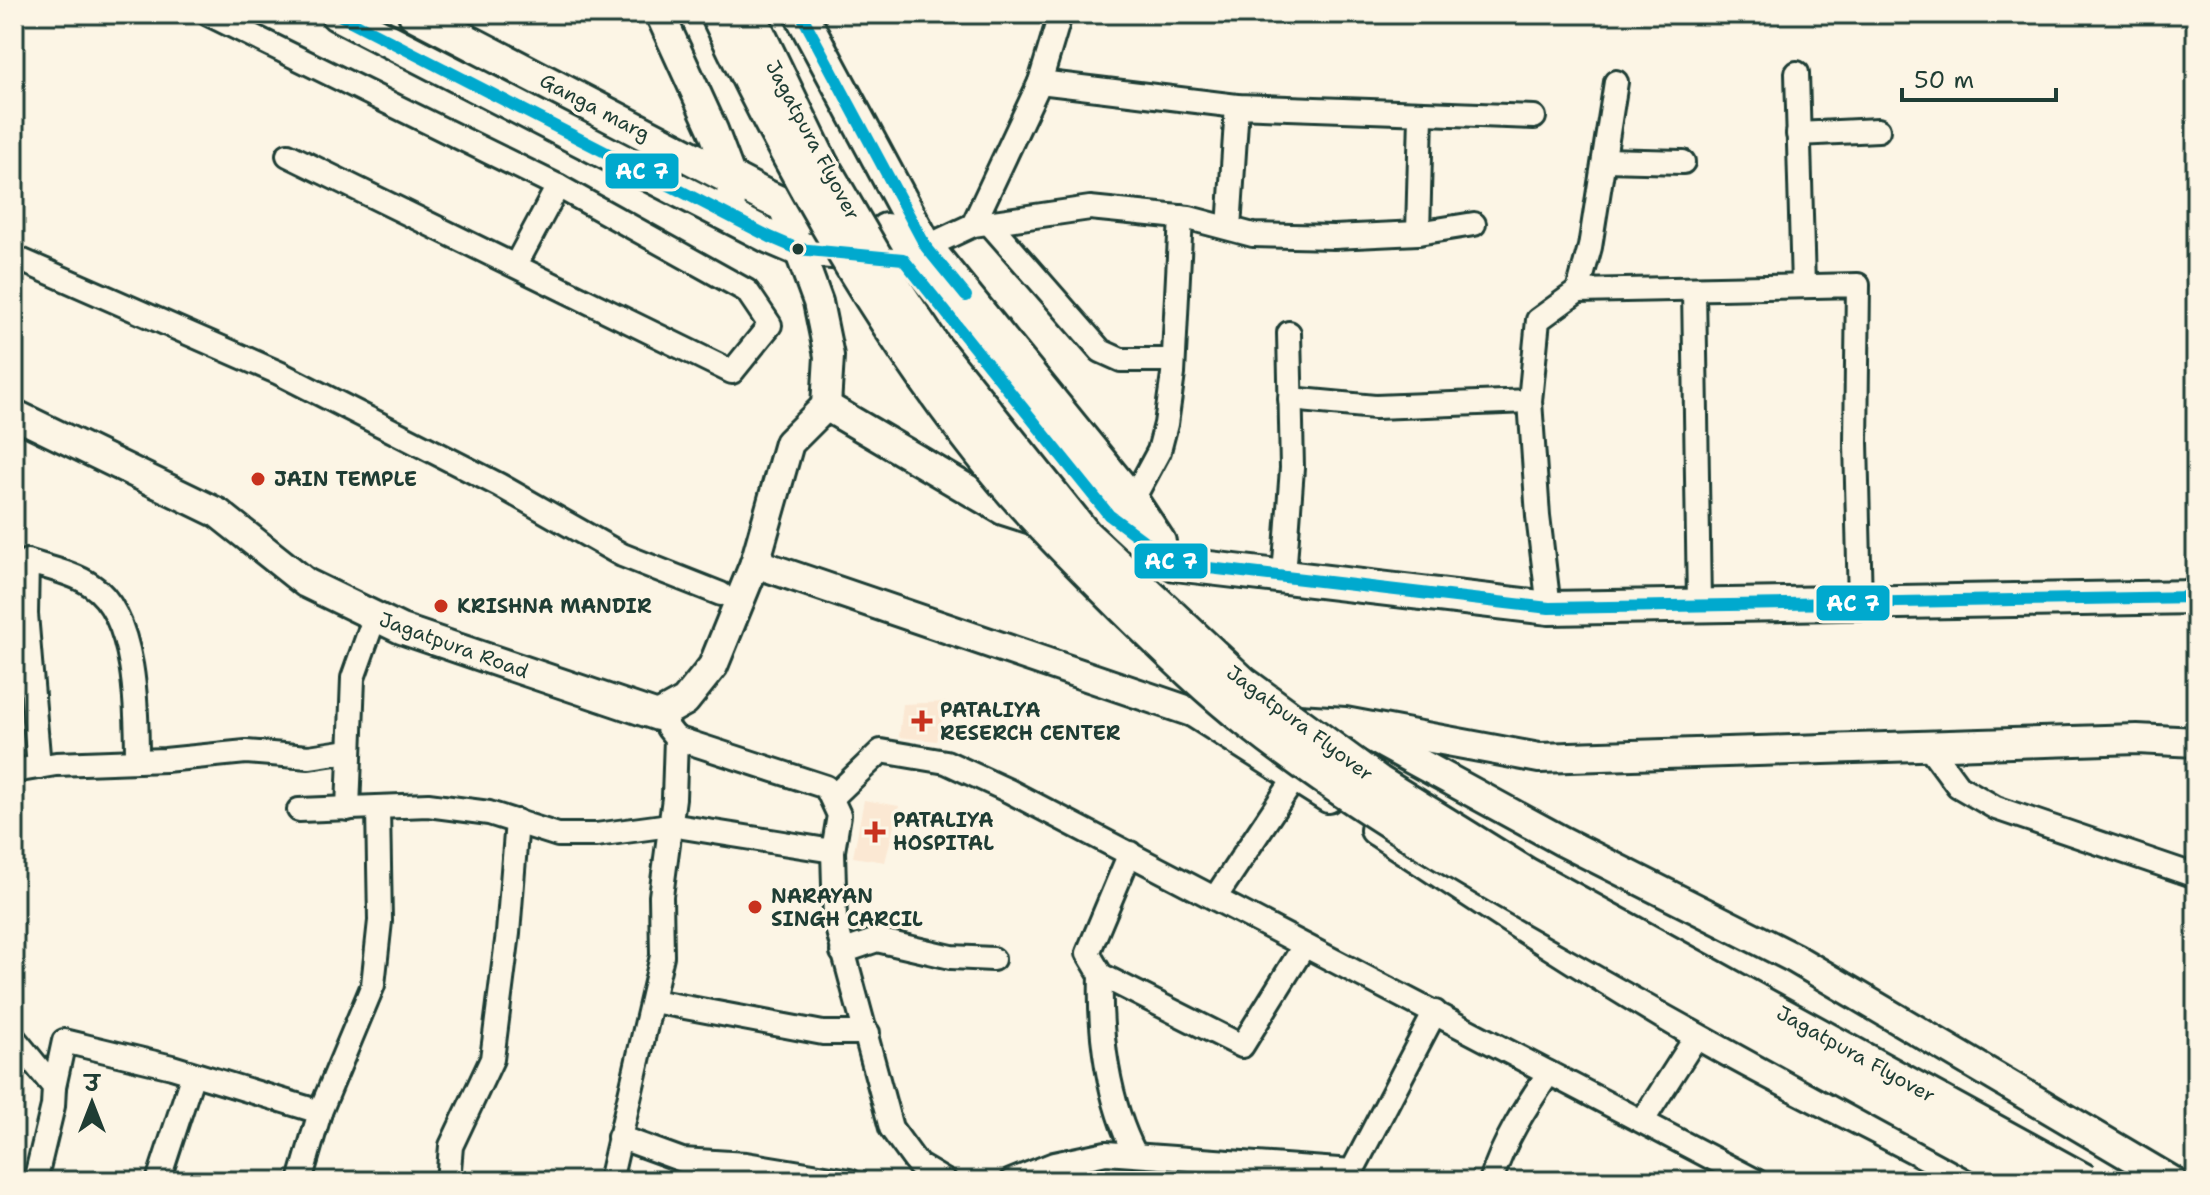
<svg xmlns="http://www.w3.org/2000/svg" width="2210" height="1195" viewBox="0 0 2210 1195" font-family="'Shantell Sans','Playpen Sans Deva',sans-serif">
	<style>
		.built { fill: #fbe8d3 }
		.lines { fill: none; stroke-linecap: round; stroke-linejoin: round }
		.minor-casing { stroke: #1f3d34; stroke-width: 28 }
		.tertiary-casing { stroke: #1f3d34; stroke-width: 34 }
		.secondary-casing { stroke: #1f3d34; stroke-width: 38 }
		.minor { stroke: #fcf5e5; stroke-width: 22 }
		.tertiary { stroke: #fcf5e5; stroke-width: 28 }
		.secondary { stroke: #fcf5e5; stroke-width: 32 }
		.secondary-bridge-casing { stroke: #1f3d34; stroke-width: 38; stroke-linecap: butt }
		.secondary-bridge { stroke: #fcf5e5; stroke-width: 32 }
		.bus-1-casing { stroke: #fcf5e5; stroke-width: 18 }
		.bus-1 { stroke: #00a9ce; stroke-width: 12 }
		.bus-dot { fill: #1f3d34; stroke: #fcf5e5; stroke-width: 3 }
		.poi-dot { fill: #c8321e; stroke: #fcf5e5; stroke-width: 3 }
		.labels { text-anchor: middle; stroke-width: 7; stroke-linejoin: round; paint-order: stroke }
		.street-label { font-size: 20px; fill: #1f3d34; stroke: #fcf5e5 }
		.poi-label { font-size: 20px; font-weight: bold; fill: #1f3d34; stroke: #fcf5e5; text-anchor: start }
		.line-badge { stroke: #fcf5e5; stroke-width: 3 }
		.badge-label { font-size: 22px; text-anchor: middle; font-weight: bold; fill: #fff }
	</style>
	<rect width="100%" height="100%" fill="#fcf5e5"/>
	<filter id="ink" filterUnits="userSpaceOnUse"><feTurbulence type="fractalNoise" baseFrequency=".0125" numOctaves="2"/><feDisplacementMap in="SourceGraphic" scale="16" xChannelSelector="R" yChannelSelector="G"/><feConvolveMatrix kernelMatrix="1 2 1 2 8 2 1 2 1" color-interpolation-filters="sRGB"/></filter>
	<g filter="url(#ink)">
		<g class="built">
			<path d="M 946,702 L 937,741 L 899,737 L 903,704 Z"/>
			<path d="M 864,800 L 899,806 L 885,862 L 853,857 Z"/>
		</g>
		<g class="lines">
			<g class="minor-casing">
				<g id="minor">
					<path d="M 208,14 L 558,186 L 747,291 L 770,325 L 732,372 L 288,155"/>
					<path d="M 1797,73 L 1803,286"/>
					<path d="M 1040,82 L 1058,22"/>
					<path d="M 1616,82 L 1590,247 L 1578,291 L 1858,285 L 1856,443 L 1860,602"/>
					<path d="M 1798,134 L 1878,130"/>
					<path d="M 1604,160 L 1683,162"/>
					<path d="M 989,223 L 1101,351 L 1121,360 L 1171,360"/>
					<path d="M 973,225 L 1040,82 L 1237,106 L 1534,117"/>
					<path d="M 1229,228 L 1237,106"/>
					<path d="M 1418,233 L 1421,115"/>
					<path d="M 926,247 L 973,225 L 1090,208 L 1189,218 L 1253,235 L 1334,237 L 1418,233 L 1474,224"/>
					<path d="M 14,257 L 279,373 L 499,485 L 622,555 L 721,594"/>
					<path d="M 520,257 L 558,186"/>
					<path d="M 1694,289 L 1699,603"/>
					<path d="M 1290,399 L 1375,407 L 1530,401"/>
					<path d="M 1132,501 L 1159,451 L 1166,424 L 1173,374 L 1181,217"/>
					<path d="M 1284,576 L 1292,468 L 1289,333"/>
					<path d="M 1549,608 L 1538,516 L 1530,401 L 1538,320 L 1578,291"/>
					<path d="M 676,738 L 826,787 L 839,815 L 833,851 L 835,920 L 891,1128 L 918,1165 L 945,1181"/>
					<path d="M 1927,744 L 1958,786 L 1996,808 L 2196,876"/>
					<path d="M 39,767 L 26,614 L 27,561 C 47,568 74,573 91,585 C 137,615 137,712 137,761"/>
					<path d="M 14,771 L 56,764 L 165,760 L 246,752 L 309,757 L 349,751"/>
					<path d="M 833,797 L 881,751 L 946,762 L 1009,791 L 1756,1181"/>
					<path d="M 348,809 L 353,678 L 375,616"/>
					<path d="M 299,810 L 428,805 L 489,813 L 558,835 L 596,835 L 670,825 L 833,851"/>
					<path d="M 1130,853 L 1088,953 L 1101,975 L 1242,1046 L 1304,946"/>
					<path d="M 1215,898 L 1303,766"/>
					<path d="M 842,952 L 877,940 L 951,957 L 993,959"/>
					<path d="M 1101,975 C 1099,1034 1108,1102 1135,1154"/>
					<path d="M 653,1001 L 823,1033 L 868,1033"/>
					<path d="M 14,1038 L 54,1087 L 53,1106 L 35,1181"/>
					<path d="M 54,1087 L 64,1041 L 172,1067 L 320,1112"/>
					<path d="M 1643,1120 L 1698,1034"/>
					<path d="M 619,1137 L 682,1160 L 746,1164 L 850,1181"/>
					<path d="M 158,1181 L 193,1074"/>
					<path d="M 300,1181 L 320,1112 L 373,985 L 380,921 L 378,809"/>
					<path d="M 448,1181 L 451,1146 L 492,1059 L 508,933 L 517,821"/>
					<path d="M 610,1181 L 662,956 L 661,896 L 674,798 L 676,738 L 668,728"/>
					<path d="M 1011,1181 L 1054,1164 L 1106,1153 L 1352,1171 L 1435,1012"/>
					<path d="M 1491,1181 C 1503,1142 1526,1106 1549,1073"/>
				</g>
			</g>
			<g class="tertiary-casing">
				<g id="tertiary">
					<path d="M 660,14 L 713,130 L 732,180 L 730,217"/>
					<path d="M 782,204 L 818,302 L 829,356 L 826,406"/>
					<path d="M 826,406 L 1003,510 L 1044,523"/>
					<path d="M 14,414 L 218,513 L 306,583 L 401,629 L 658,716 L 685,701 L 713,666 L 755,563 L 1192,712 L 1345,722 L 1539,758 L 2137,739 L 2196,742"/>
					<path d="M 755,563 L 789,443 L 826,406"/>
					<path d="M 1194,713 L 1328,798"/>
					<path d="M 1366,734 L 1562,841 L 1794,958 L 2172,1181"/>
					<path d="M 1375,830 C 1481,900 1585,969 1695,1033 C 1786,1086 1883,1130 1975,1181"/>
				</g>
			</g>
			<g class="secondary-casing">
				<g id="secondary">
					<path d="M 337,14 L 770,237 L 798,249 L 866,255"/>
					<path d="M 415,14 L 765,196 L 805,215 L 842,223"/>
					<path d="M 801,14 L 926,247 L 1132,501 L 1159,542"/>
					<path d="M 886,230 L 903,259 L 1109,515 L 1175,564 L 1549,608 L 2196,597"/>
				</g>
			</g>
			<use href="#minor" class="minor"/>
			<use href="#tertiary" class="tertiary"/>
			<use href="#secondary" class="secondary"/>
			<g class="secondary-bridge-casing">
				<g id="secondary-bridge">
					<path d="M 717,14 C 790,169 875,320 982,455 C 1024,509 1074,558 1123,607 C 1164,647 1205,688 1250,723 C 1354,805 1470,872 1585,937 C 1731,1021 1880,1101 2028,1181"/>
					<path d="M 749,14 L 821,163 L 888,278 L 933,345 L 1085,535 L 1243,683 L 1378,782 L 1526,874 L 2085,1181"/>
				</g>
			</g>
			<use href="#secondary-bridge" class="secondary-bridge"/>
			<g class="bus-1-casing">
				<g id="bus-1">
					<path d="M 337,14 L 770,237 L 798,249 L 903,259 L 1109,515 L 1175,564 L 1549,608 L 2196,597"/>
					<path d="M 801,14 L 926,247 L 966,296"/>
				</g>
			</g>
			<use href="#bus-1" class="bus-1"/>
		</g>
	</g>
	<circle class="bus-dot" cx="798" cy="249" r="7"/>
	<g class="poi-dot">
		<circle cx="258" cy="479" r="8"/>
		<circle cx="441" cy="606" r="8"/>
		<path d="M918 709h8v8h8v8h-8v8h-8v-8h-8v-8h8z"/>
		<path d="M871 820h8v8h8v8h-8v8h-8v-8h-8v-8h8z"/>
		<circle cx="755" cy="907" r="8"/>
	</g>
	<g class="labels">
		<g class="street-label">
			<text transform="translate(595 107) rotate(28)" y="7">Ganga marg</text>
			<text transform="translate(813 140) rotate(62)" y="7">Jagatpura Flyover</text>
			<text transform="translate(454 645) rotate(20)" y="7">Jagatpura Road</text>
			<text transform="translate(1300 723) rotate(37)" y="7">Jagatpura Flyover</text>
			<text transform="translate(1856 1054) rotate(29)" y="7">Jagatpura Flyover</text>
		</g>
		<g class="poi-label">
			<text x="274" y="486">JAIN TEMPLE</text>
			<text x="457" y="613">KRISHNA MANDIR</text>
			<text x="940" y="717">PATALIYA<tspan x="940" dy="23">RESERCH CENTER</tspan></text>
			<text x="893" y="827">PATALIYA<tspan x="893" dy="23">HOSPITAL</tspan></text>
			<text x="771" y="903">NARAYAN<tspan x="771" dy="23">SINGH CARCIL</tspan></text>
		</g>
	</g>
	<g class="line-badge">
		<rect x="604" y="152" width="76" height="38" rx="8" fill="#00a9ce"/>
		<rect x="1133" y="542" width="76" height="38" rx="8" fill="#00a9ce"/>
		<rect x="1815" y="584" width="76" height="38" rx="8" fill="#00a9ce"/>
	</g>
	<g class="badge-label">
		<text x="642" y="179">AC 7</text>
		<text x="1171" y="569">AC 7</text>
		<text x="1853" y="611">AC 7</text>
	</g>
	<rect width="2210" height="1195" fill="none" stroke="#fcf5e5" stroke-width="48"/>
	<rect x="24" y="24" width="2162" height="1147" fill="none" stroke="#1f3d34" stroke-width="3" filter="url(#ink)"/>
	<g transform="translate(92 1103)" stroke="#fcf5e5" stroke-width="6" paint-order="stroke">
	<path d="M0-6L14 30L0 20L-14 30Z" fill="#1f3d34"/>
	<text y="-12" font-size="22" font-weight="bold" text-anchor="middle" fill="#1f3d34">उ</text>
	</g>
	<path d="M1902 88v12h154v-12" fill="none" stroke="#1f3d34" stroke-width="4"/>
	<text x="1914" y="88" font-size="24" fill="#1f3d34" stroke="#fcf5e5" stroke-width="6" paint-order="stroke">50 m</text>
</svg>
